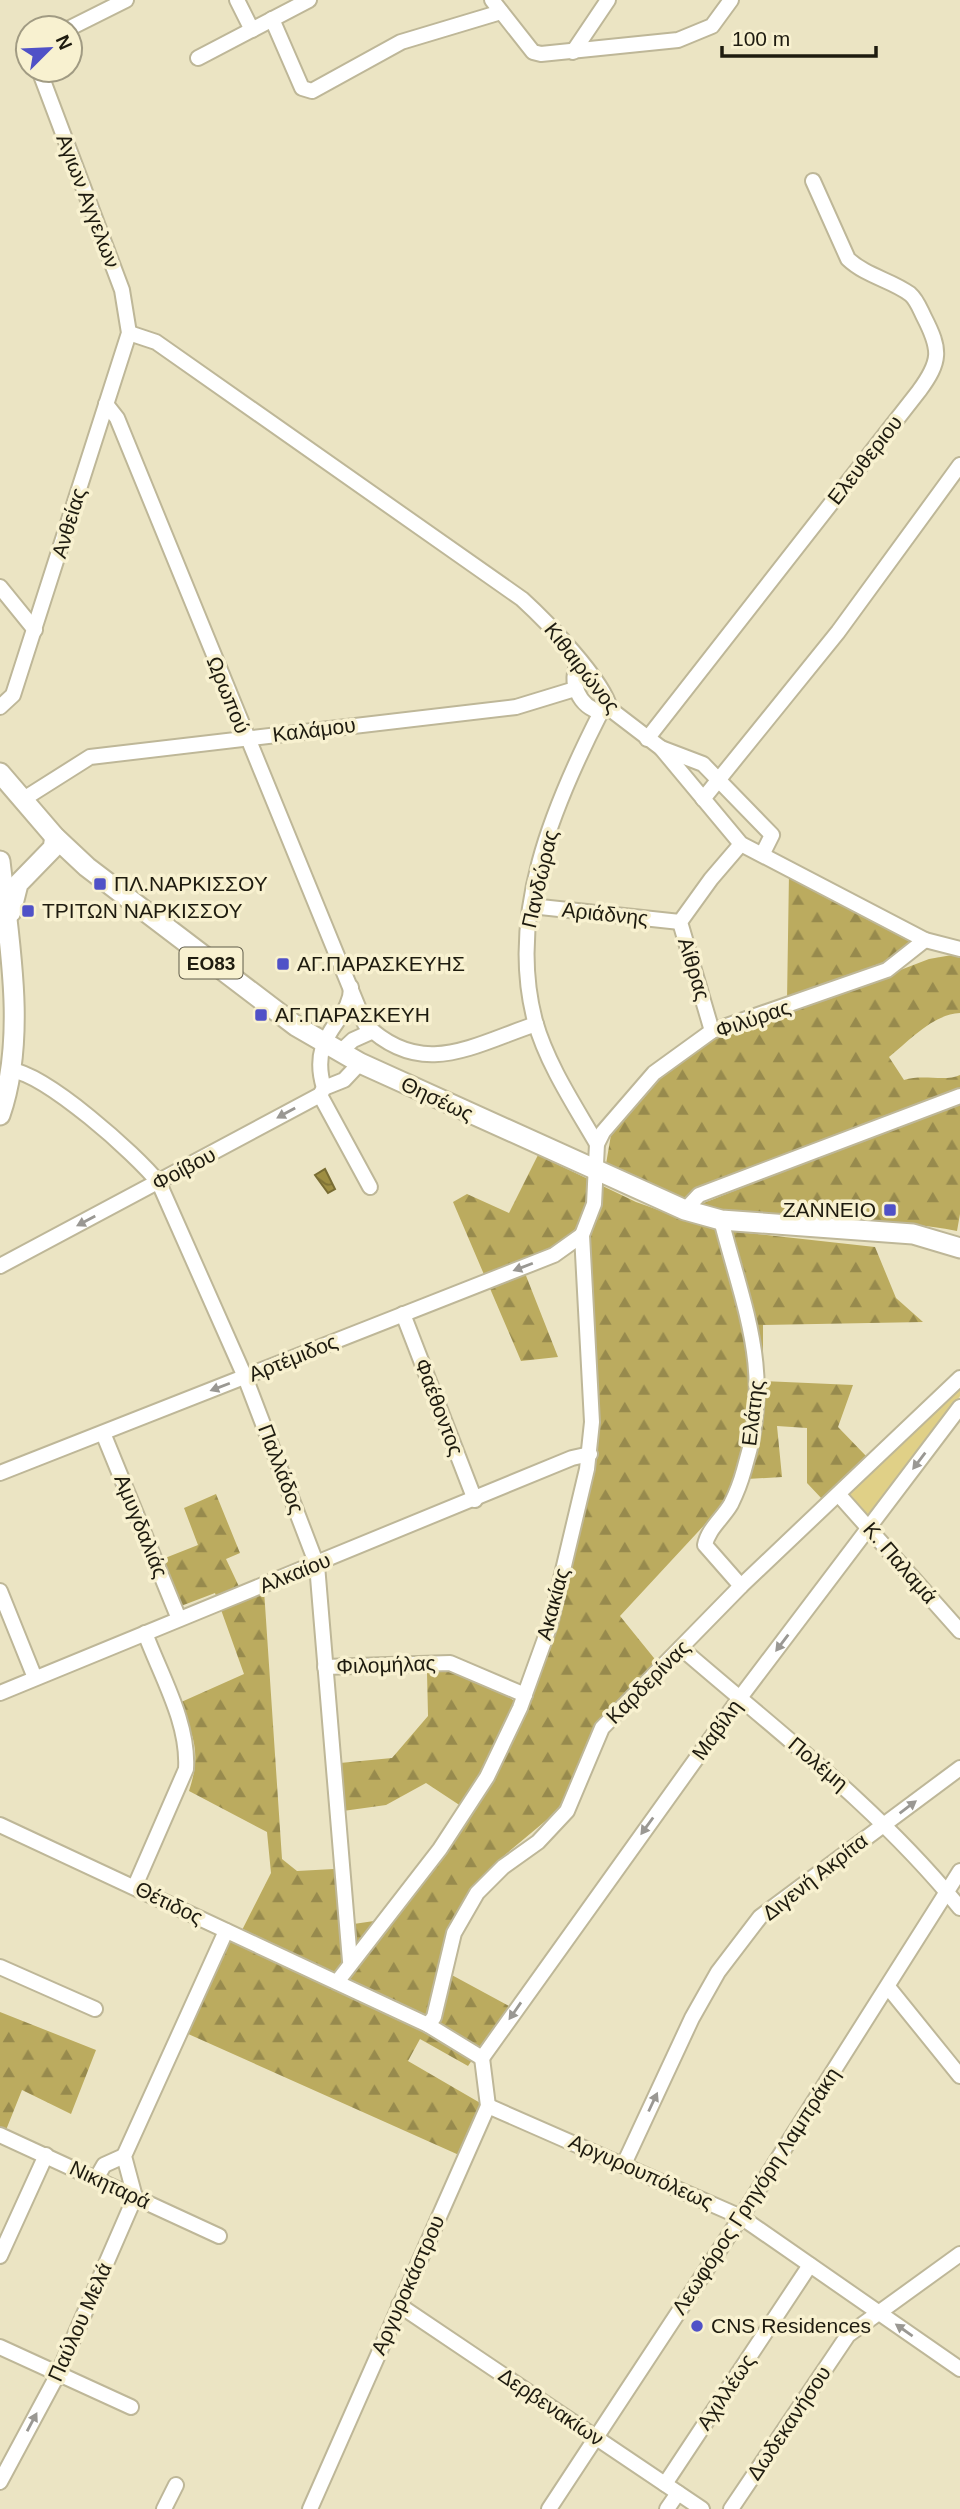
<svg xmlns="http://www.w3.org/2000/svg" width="960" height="2509" viewBox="0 0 960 2509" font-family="Arial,sans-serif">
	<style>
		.grass { fill: #e0d087 }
		.forest { fill: url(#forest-firs) }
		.water { fill: url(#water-waves); stroke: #786c33; stroke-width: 2 }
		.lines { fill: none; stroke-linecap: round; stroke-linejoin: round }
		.minor-casing { stroke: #beb798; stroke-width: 18 }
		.major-casing { stroke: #beb798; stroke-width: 23 }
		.minor { stroke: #fff; stroke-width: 14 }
		.major { stroke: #fff; stroke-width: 19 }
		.oneway { fill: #9a9893 }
		.poi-dot { fill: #5051c7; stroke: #f8f1d0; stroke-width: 2.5 }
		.labels { text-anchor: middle; stroke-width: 7; stroke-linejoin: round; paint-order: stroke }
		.shield { fill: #f8f1d0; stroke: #5f5b49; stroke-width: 2 }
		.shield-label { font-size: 19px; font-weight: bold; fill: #1e1b0f }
		.street-label { font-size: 21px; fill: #1e1b0f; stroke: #f8f1d0 }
		.poi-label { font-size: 21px; fill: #1e1b0f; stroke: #f8f1d0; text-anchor: start }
	</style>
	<defs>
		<pattern id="forest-firs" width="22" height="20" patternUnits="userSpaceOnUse" patternTransform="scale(1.75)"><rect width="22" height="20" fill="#bbab5f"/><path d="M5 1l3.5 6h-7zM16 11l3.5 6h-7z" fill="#978a4d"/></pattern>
		<pattern id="water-waves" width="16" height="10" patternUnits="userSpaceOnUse" patternTransform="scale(1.75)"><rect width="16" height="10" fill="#9e8e42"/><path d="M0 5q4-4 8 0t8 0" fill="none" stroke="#807336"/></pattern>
	</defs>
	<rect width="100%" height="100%" fill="#ebe4c3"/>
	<path class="grass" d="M 960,1385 L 960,1396 L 868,1518 L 846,1495 Z"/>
	<g class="forest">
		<path d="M 789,873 L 912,943 C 875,973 831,985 787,1001 Z"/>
		<path d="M 952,955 L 960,958 L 960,1013 C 933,1014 909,1041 889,1057 L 904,1080 C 923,1074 946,1082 960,1075 L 960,1090 L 702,1188 L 685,1199 L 606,1164 L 612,1129 L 660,1075 L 708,1039 L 744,1024 L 791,1012 L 929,959 Z"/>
		<path d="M 960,1101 L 960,1214 L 957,1231 C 874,1214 780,1229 701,1204 Z"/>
		<path d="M 538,1155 L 636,1202 L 712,1229 L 875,1247 L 896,1298 L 923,1322 L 763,1325 L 763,1381 L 853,1385 L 838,1427 L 867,1457 L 823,1500 L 807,1483 L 807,1428 L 777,1426 L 782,1477 L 747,1479 L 620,1616 L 658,1663 L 599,1724 L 572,1787 L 555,1813 L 506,1854 L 475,1888 L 452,1927 L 437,1967 L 509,2006 L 468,2066 L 420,2039 L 408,2061 L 482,2104 L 459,2155 L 186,2033 L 230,1936 L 238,1938 L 271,1873 L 267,1832 L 189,1791 C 201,1754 195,1738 179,1703 L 244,1674 L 215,1593 L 181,1606 L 160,1560 L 198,1545 L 184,1508 L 216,1494 L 240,1553 L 226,1559 L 243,1595 L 264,1590 L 282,1859 L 297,1871 L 334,1869 L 340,1926 L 374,1921 L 386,1931 L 473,1814 L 426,1783 L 386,1805 L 343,1811 L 340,1763 L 392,1758 L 428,1716 L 427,1672 L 467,1667 L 513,1700 L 527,1704 L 577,1539 L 597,1446 L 591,1264 L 585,1230 L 577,1227 L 554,1251 L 521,1263 L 558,1357 L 521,1361 L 453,1202 L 467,1194 L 509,1213 Z"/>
		<path d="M 0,2012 L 96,2050 L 71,2114 L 22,2090 L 6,2130 L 0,2128 Z"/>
	</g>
	<path class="water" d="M 325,1169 L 335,1189 L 328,1193 L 315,1175 Z"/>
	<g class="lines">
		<g class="minor-casing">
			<g id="minor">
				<path d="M 237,0 L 252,30"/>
				<path d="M 492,0 L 533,52 L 541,54 L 678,40 L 712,26 L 731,0"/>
				<path d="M 272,19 L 302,88 L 312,91 L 401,42 L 501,12"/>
				<path d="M 70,28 L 126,0"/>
				<path d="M 573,52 L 608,0"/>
				<path d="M 198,58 L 309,0"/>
				<path d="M 129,333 L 156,342 L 522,599 C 545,620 604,680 610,709 L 661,748 L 741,844 L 925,940 L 960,949"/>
				<path d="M 106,404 L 117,418 L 365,1024 C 422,1080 473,1045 536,1024"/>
				<path d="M 0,587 L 35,630"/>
				<path d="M 579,662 C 568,682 579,707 601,712"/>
				<path d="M 0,707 L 13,695 L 129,333 L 122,290 L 39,70"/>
				<path d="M 647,739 L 919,391 C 941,361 941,350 924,317 C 920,309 917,300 910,294 C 891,280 866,276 848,259 L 813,181"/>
				<path d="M 661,748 L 703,764 L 772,835 L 763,853"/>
				<path d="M 703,799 L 838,632 L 960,465"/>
				<path d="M 22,800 L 90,757 L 516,707 L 575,689"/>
				<path d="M 531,906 L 680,922"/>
				<path d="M 712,1031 L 680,922 L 711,879 L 741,844"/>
				<path d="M 340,1052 L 353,1040 L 373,1031"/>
				<path d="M 11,1070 C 47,1075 135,1153 159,1183 L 245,1377 L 317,1565 L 350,1961"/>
				<path d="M 324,1088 C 307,1032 352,1022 351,987"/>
				<path d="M 320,1095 L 370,1187"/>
				<path d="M 597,1144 C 575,1106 547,1064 535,1021 C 507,915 553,806 601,712 L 610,709"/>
				<path d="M 685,1210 L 699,1195 L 960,1096"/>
				<path d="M 721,1220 C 745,1312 774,1374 744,1470 C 741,1481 736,1494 731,1504 C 723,1518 708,1529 705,1545 L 741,1586"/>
				<path d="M 0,1266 L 320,1095 L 324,1088 L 344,1080 L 360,1063"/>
				<path d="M 403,1314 L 475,1500"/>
				<path d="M 103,1433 L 179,1619"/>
				<path d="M 0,1473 L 554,1255 L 582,1235"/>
				<path d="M 839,1495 L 960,1631"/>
				<path d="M 0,1591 L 35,1678"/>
				<path d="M 681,1648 C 778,1732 879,1808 960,1908"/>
				<path d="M 325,1667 L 450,1663 L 525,1695"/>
				<path d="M 0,1693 L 572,1458 L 590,1454"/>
				<path d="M 0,1825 L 428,2025 L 434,2017 L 454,1933 L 477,1893 L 503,1867 L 538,1842 L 567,1811 L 602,1728 L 741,1586 L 960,1378"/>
				<path d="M 135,1886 L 186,1769 C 189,1723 161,1676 145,1633"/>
				<path d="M 0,1967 L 95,2009"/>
				<path d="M 337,1982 L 440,1849 L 487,1777 L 520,1708 L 550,1625 L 587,1469 L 592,1422 L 582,1235 L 594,1204 L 597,1144 L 603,1132 L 654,1073 L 712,1031 L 887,970 L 925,940"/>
				<path d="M 888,1987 L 960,2076"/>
				<path d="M 428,2025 L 482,2058"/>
				<path d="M 482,2058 L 739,1699 L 960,1407"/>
				<path d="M 488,2106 L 741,2217 L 960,2369"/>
				<path d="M 0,2135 L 219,2236"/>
				<path d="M 624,2164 L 692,2018 L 718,1972 L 760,1917 L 960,1768"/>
				<path d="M 96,2179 L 104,2165 L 124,2156"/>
				<path d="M 0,2256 L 46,2155"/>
				<path d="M 399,2305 L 702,2509"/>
				<path d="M 0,2347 L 131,2407"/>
				<path d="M 0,2482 L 58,2374 L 135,2197 L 124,2156 L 226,1931"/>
				<path d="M 665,2484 L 810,2265"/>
				<path d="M 164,2509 L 176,2485"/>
				<path d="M 310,2509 L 488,2106 L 482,2058"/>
				<path d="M 549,2509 L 741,2217 L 960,1871"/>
				<path d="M 667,2509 L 678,2493"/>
				<path d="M 731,2509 L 848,2335 L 960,2254"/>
			</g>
		</g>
		<g class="major-casing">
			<g id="major">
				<path d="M 0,773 L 55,837 L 87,867 L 296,1026 L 360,1063 L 685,1210 L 721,1220 L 913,1234 L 960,1248"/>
				<path d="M 0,861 C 9,941 27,1037 0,1115"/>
				<path d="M 11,912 L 18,884 L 53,848 L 55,837"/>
			</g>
		</g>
		<use href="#minor" class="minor"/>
		<use href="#major" class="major"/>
	</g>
	<defs><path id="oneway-solid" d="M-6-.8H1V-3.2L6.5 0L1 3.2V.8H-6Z" transform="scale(1.75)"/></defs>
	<g class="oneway">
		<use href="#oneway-solid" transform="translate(286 1113) rotate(151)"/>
		<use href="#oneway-solid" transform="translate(86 1221) rotate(152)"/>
		<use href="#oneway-solid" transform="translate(523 1267) rotate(159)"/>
		<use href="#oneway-solid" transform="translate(220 1387) rotate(159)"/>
		<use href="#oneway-solid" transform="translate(919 1461) rotate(127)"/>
		<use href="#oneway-solid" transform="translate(782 1643) rotate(127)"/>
		<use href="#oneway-solid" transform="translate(908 1807) rotate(-37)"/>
		<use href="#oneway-solid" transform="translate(647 1826) rotate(126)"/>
		<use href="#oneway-solid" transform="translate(515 2011) rotate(125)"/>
		<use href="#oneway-solid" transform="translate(653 2102) rotate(-65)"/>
		<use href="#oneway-solid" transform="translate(904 2330) rotate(-145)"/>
		<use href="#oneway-solid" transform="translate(32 2422) rotate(-62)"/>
	</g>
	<g class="poi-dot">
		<rect x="93" y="877" width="14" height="14" rx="3.5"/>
		<rect x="21" y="904" width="14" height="14" rx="3.5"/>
		<rect x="276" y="957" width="14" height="14" rx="3.5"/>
		<rect x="254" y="1008" width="14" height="14" rx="3.5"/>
		<rect x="883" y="1203" width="14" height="14" rx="3.5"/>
		<circle cx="697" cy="2326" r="7"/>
	</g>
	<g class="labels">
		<rect class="shield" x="179.5" y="947.5" width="63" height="31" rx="5"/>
		<g class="shield-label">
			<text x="211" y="970">ΕΟ83</text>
		</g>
		<g class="street-label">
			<text transform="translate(88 201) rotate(69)" y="7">Αγιων Αγγελων</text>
			<text transform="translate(865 460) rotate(-52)" y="7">Ελευθεριου</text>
			<text transform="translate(69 523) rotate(-73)" y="7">Ανθείας</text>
			<text transform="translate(582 668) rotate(52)" y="7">Κιθαιρώνος</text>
			<text transform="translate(228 695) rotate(68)" y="7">Ωρωπού</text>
			<text transform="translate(314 730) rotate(-7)" y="7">Καλάμου</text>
			<text transform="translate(540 879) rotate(-77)" y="7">Πανδώρας</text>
			<text transform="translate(605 914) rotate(6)" y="7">Αριάδνης</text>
			<text transform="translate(694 969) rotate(73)" y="7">Αίθρας</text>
			<text transform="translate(753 1019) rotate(-19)" y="7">Φιλύρας</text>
			<text transform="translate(437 1099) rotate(25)" y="7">Θησέως</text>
			<text transform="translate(184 1169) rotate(-28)" y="7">Φοίβου</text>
			<text transform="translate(293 1358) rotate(-22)" y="7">Αρτέμιδος</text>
			<text transform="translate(439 1407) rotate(69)" y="7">Φαέθοντος</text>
			<text transform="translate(753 1413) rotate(-83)" y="7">Ελάτης</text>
			<text transform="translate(281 1469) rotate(69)" y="7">Παλλάδος</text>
			<text transform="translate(141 1526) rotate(68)" y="7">Αμυγδαλιάς</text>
			<text transform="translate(900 1563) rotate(49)" y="7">Κ. Παλαμά</text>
			<text transform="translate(295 1573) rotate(-22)" y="7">Αλκαίου</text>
			<text transform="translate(553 1604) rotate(-75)" y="7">Ακακίας</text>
			<text transform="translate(386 1665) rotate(-2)" y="7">Φιλομήλας</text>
			<text transform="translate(648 1682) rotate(-45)" y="7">Καρδερίνας</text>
			<text transform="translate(717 1730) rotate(-54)" y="7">Μαβίλη</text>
			<text transform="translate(818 1764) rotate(40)" y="7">Πολέμη</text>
			<text transform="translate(815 1877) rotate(-38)" y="7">Διγενή Ακρίτα</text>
			<text transform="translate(169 1903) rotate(26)" y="7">Θέτιδος</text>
			<text transform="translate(641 2172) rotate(24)" y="7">Αργυρουπόλεως</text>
			<text transform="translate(110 2185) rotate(25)" y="7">Νικηταρά</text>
			<text transform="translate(756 2191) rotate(-57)" y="7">Λεωφόρος Γρηγόρη Λαμπράκη</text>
			<text transform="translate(408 2285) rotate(-66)" y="7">Αργυροκάστρου</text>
			<text transform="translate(80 2322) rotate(-66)" y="7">Παύλου Μελά</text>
			<text transform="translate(726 2392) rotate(-56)" y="7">Αχιλλέως</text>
			<text transform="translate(551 2407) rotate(34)" y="7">Δερβενακίων</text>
			<text transform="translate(789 2423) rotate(-56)" y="7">Δωδεκανήσου</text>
		</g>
		<g class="poi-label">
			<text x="114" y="891">ΠΛ.ΝΑΡΚΙΣΣΟΥ</text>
			<text x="42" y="918">ΤΡΙΤΩΝ ΝΑΡΚΙΣΣΟΥ</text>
			<text x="297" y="971">ΑΓ.ΠΑΡΑΣΚΕΥΗΣ</text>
			<text x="275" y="1022">ΑΓ.ΠΑΡΑΣΚΕΥΗ</text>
			<text x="876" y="1217" text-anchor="end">ΖΑΝΝΕΙΟ</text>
			<text x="711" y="2333">CNS Residences</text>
		</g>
	</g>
	<g transform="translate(49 49) rotate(66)"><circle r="33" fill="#f8f1d0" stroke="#a19b83" stroke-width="2"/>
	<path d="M0-5L12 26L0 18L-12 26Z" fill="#5051c7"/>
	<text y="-10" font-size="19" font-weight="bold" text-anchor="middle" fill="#1e1b0f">N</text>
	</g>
	<path d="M722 46v10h154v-10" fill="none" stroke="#1e1b0f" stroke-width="3.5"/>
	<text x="732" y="46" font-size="21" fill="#1e1b0f" stroke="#f8f1d0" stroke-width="5" paint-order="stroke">100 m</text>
</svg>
